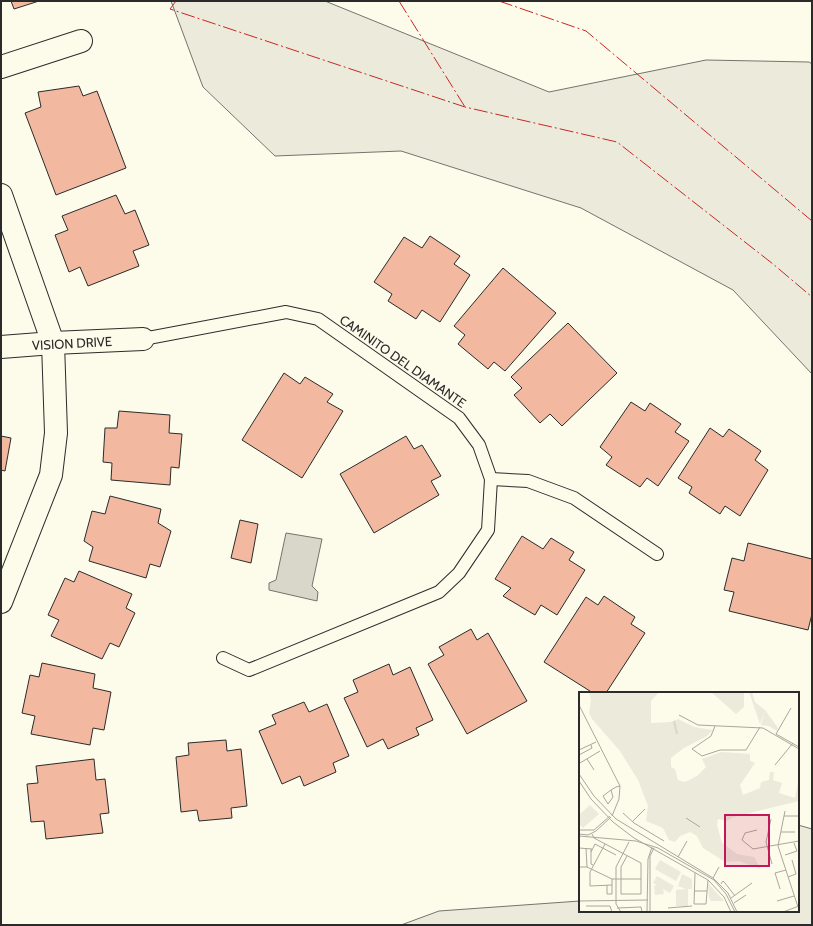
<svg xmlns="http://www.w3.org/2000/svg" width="813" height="926" viewBox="0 0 813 926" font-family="Cabin,sans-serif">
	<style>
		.green { fill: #ecebdb; stroke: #74746e }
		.water { fill: #d8d7c9; stroke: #74746e }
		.building { fill: #f2b8a0; stroke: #2b2b2b }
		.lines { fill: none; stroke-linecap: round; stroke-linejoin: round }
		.lane-casing { stroke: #2b2b2b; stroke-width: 14 }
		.street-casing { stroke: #2b2b2b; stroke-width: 24 }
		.lane { stroke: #fdfbea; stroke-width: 12 }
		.street { stroke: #fdfbea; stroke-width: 22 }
		.power { stroke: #c62828; stroke-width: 1; stroke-dasharray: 14 3 2 3; stroke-linecap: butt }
		.labels { text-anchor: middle; stroke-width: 3; stroke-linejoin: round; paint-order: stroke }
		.street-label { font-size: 13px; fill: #2b2b2b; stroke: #fdfbea }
		.inset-river { fill: none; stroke: #d8d7c9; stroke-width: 2 }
		.inset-road { fill: none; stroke: #a9a89e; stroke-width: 1 }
		.view { fill: #c2185b; fill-opacity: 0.15; stroke: #c2185b; stroke-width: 2 }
		.inset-edge { fill: none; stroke: #2b2b2b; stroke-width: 2 }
	</style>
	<rect width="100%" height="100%" fill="#fdfbea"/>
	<g class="green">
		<path d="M 171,1 L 325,1 L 549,92 L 706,60 L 809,62 L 812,64 L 812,374 L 733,290 L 581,208 L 401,151 L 275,156 L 203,87 Z"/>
		<path d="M 798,825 L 812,829 L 812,925 L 401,925 L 439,911 L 580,901 L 580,911 L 798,911 Z"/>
	</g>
	<path class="water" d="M 286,533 L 322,539 L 312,586 L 318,592 L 317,601 L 269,590 L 269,583 L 276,580 Z"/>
	<g class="building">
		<path d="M 11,1 L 39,1 L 14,9 Z"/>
		<path d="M 79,86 L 83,96 L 97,91 L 126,168 L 56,195 L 25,113 L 41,107 L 38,92 Z"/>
		<path d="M 116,195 L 125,214 L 135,210 L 149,245 L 133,251 L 139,266 L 88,286 L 80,267 L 69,272 L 55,235 L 68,230 L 62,216 Z"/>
		<path d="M 430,236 L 460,256 L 454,264 L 470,275 L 440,322 L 422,310 L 416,319 L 388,301 L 392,294 L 374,282 L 404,237 L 422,248 Z"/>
		<path d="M 503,268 L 556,313 L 505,371 L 494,362 L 488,369 L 458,344 L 465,335 L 454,326 Z"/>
		<path d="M 568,323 L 617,373 L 562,426 L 550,414 L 540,423 L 514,395 L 522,388 L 511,377 Z"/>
		<path d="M 284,373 L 300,384 L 305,377 L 333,394 L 327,402 L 343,411 L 302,478 L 242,440 Z"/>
		<path d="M 631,402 L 645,411 L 650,403 L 681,424 L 675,432 L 689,441 L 658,486 L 647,478 L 640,487 L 606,465 L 612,457 L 600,447 Z"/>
		<path d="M 119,411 L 170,415 L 169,433 L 182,434 L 179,468 L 171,467 L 170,485 L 111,480 L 112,463 L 103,462 L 105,428 L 117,428 Z"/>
		<path d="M 710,428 L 723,437 L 729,429 L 761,451 L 755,460 L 768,470 L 740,516 L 725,506 L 720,514 L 689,493 L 692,487 L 678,478 Z"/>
		<path d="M 1,436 L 11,438 L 5,471 L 1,470 Z"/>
		<path d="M 406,436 L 414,449 L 422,445 L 441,476 L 431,481 L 439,495 L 374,533 L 340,474 Z"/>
		<path d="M 110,496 L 161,509 L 158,523 L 171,531 L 160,567 L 150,564 L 146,578 L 89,561 L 93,547 L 84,541 L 92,511 L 105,514 Z"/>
		<path d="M 240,520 L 258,524 L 251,563 L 231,558 Z"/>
		<path d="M 522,536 L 543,549 L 551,538 L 574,552 L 569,560 L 585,570 L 557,615 L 541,605 L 535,615 L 503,596 L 511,588 L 495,579 Z"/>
		<path d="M 748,543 L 812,559 L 812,614 L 808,630 L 729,611 L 734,592 L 724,590 L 732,558 L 744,561 Z"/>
		<path d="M 79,571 L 132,594 L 126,608 L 135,613 L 119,647 L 110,643 L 102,659 L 51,636 L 59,620 L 48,615 L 65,578 L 74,582 Z"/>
		<path d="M 604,596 L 635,617 L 631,624 L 645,633 L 606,693 L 593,693 L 544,662 L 586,597 L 598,605 Z"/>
		<path d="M 471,629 L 477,640 L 488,633 L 527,701 L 467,734 L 428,664 L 444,655 L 439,647 Z"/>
		<path d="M 42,663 L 95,674 L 93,688 L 111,692 L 104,730 L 93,728 L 90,745 L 31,734 L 35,716 L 22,713 L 30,675 L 39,677 Z"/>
		<path d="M 389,664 L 393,675 L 410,667 L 433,720 L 416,728 L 419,735 L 388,749 L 383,739 L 367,747 L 344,698 L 358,692 L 353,680 Z"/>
		<path d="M 304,702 L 309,712 L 327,704 L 349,756 L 333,763 L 336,772 L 304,786 L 300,776 L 282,784 L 259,731 L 276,724 L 272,715 Z"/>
		<path d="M 226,740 L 227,751 L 241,749 L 247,806 L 231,808 L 232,818 L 199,821 L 197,810 L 181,812 L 176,757 L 189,755 L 188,743 Z"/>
		<path d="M 94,759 L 96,780 L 105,779 L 109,813 L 100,814 L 103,833 L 46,839 L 44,821 L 31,822 L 27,784 L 38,783 L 36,766 Z"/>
	</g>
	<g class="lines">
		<g class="lane-casing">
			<g id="lane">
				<path d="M 143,339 L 286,312 L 318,319 L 459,418 L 479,445 L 491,479 L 488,530 L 459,573 L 439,592 L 249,670 L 223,658"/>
				<path d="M 491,479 L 528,481 L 574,498 L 657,554"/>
			</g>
		</g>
		<g class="street-casing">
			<g id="street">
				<path d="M 1,67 L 81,41"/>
				<path d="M 1,195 L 53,343 L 56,433 L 51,475 L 1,602"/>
				<path d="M 1,347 L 53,343 L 143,339"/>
			</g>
		</g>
		<use href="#lane" class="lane"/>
		<use href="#street" class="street"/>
		<g class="power">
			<path d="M 176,1 L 170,9 L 465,107 L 617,142 L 773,264 L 812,297"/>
			<path d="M 399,1 L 465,107"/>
			<path d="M 499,1 L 586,31 L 812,221"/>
		</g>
	</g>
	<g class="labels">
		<g class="street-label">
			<text transform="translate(72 343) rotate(-3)" y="5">VISION DRIVE</text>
			<text transform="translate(403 361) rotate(35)" y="5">CAMINITO DEL DIAMANTE</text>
		</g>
	</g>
	<g transform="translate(579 692)">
		<rect width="220" height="220" fill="#fdfbea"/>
		<path d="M 10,0 L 80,0 L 72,9 L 72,31 L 92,30 L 99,27 L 115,35 L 134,38 L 128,44 L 105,56 L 92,66 L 92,75 L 96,77 L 99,88 L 106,90 L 118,84 L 127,75 L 123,67 L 142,60 L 171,62 L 171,69 L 176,71 L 161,93 L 164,103 L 181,96 L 182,90 L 190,88 L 191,80 L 195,80 L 194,88 L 203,91 L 200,101 L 216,106 L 220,86 L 220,109 L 155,125 L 148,129 L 139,127 L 138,133 L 143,151 L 158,162 L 175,165 L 182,177 L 160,169 L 146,170 L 124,156 L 118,144 L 111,140 L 101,144 L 96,150 L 90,148 L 84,136 L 67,129 L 69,114 L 59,88 L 41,59 L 13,27 L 10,21 L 12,8 ZM 132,0 L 165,0 L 165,15 L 157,22 ZM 170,0 L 173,0 L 176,10 L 186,18 L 199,36 L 198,39 L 190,34 L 182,33 L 186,19 L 181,32 ZM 11,113 L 20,122 L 4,136 L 0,132 L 0,123 ZM 81,168 L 102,180 L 97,189 L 76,177 ZM 103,182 L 113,187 L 113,197 L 109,197 L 109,214 L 97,214 L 97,198 L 107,197 L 99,194 ZM 78,184 L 95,194 L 91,201 L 84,197 L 85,202 L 76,203 L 75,194 L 78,193 L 74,191 ZM 129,191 L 145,209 L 132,209 L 130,206 Z" fill="#ecebdb"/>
		<path class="inset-river" d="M 95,29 L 98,42"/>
		<path class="inset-road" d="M 0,13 L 41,94 L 40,107 L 33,124M 100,23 L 119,33 L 184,36 L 220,57M 136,34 L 132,44 L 113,57 L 123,64 L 141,58 L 167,58 L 181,35M 197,42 L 212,16M 197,42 L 220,55M 0,58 L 17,50M 0,63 L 13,56 L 12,53M 8,67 L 15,78M 1,71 L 21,59M 196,73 L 214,51M 0,82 L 15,104 L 37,127 L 134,186 L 149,201 L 158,220M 0,89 L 12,107 L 34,130 L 55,146 L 129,188 L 145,205 L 152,220M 32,98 L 34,105 L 29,112 L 24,104 L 32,98 L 37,95 L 41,94M 206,119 L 199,154 L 219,215M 44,121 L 55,131 L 85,149M 205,124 L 220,124M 107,126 L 121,135M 192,127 L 187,150 L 193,172M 53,130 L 66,117M 0,138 L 15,138 L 31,124M 202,140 L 216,140M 0,142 L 9,143 L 17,139 L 32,125M 13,142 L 15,146 L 62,171 L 62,202 L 42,202 L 42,175 L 48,164M 0,144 L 57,149 L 79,156 L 135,188 L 147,202 L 156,220M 163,148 L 174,157 L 220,149M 163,148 L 166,141 L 178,138M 26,152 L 11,180 L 11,194 L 33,193M 0,156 L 13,157M 7,156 L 8,175M 12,157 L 12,172 L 14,173M 12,160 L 16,152 L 37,163M 206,163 L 218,159 L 215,151M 99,165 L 108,149M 0,175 L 8,175 L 33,187 L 62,187M 116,181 L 115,212 L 127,212 L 129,188M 209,185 L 217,182 L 213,168M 134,186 L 140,175M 142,192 L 144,189 L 146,191 L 156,204M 28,193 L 28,202 L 33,202 L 33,187M 201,197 L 196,181 L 207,178M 115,199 L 128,199M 152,206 L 173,191M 0,209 L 69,208M 198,209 L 215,204M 155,211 L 167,203M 7,214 L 31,214 L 33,220M 38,216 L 62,215 L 63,220M 89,216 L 113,214M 42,220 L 37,212 L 37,175 L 50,150M 68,220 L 69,167 L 73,155M 71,220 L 71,164 L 75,156M 204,220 L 220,214"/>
		<path class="view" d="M 146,123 L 190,123 L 190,174 L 146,174 Z"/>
		<rect width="220" height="220" class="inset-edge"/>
	</g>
	<rect width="813" height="926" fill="none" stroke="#2b2b2b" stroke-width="4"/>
</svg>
